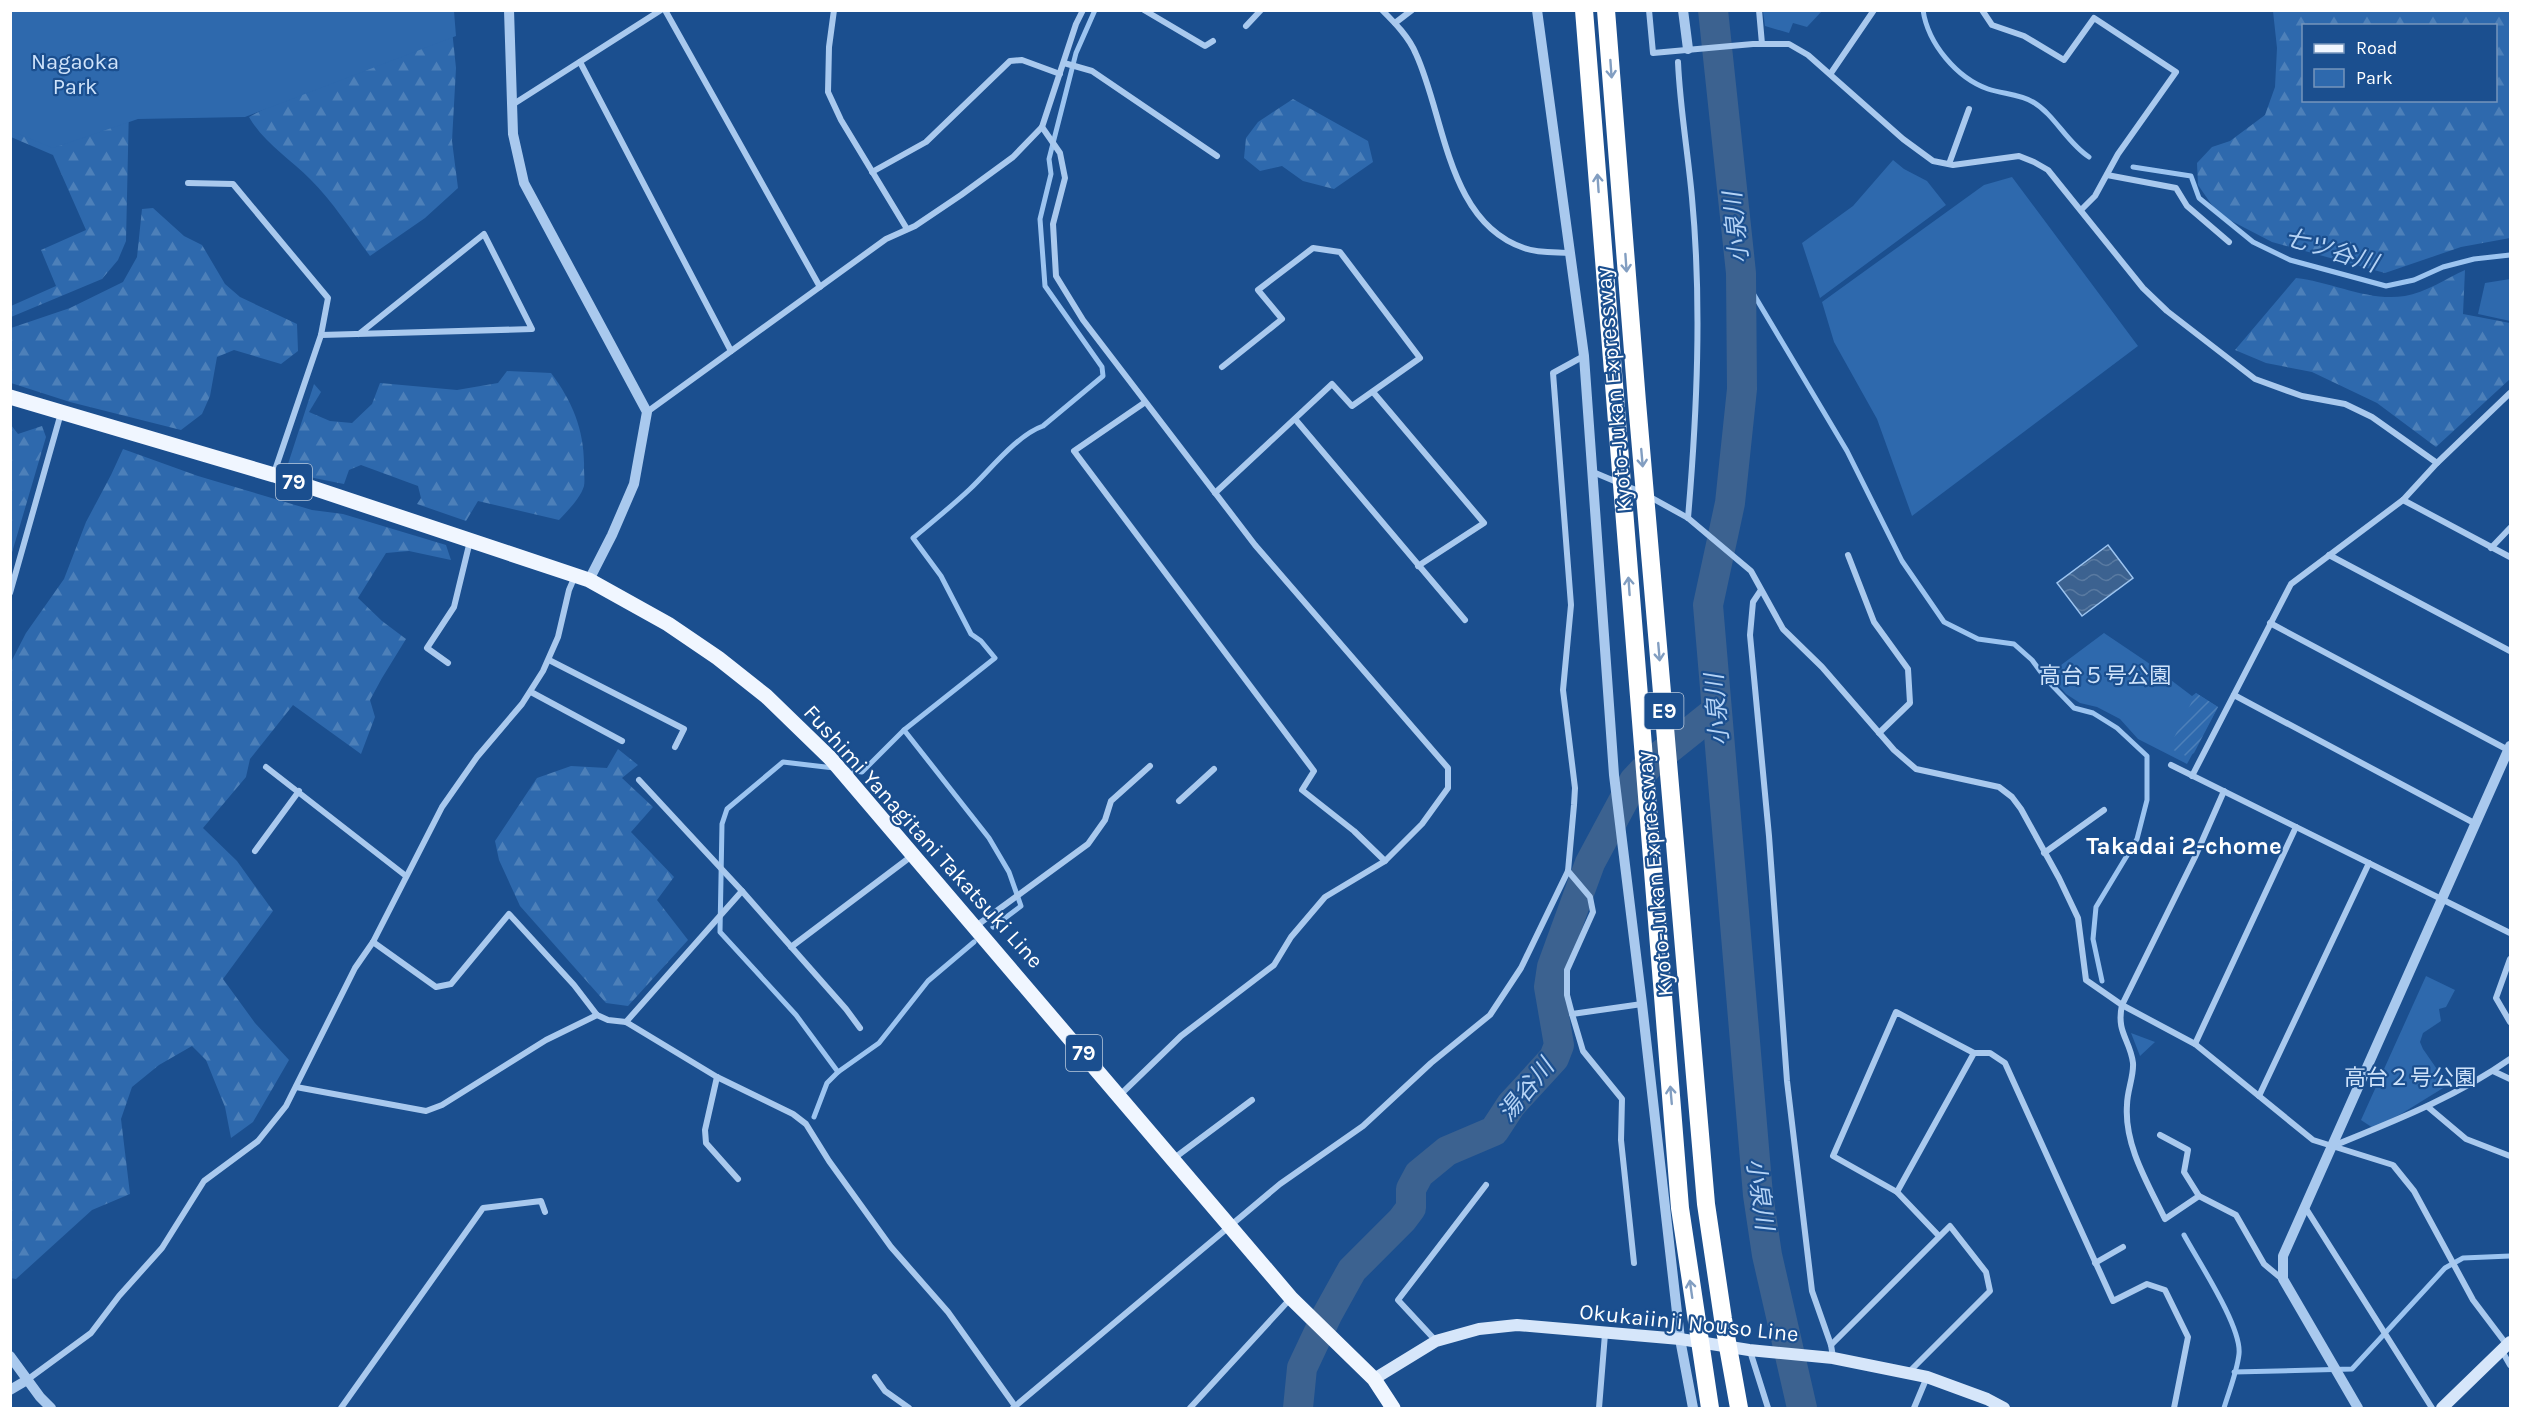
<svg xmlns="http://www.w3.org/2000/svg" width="2521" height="1419" viewBox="0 0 2521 1419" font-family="Karla,'Noto Sans JP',sans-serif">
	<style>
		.forest { fill: url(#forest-firs); fill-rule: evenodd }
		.park { fill: #2e69ad }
		.garden { fill: url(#garden-furrows) }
		.water { fill: url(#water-waves); stroke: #9cc4f0; stroke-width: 1.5 }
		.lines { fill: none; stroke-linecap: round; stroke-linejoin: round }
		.stream { stroke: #9cc4f0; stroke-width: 5 }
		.river { stroke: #3c6290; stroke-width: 30 }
		.minor { stroke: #a9c9ee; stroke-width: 6 }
		.tertiary { stroke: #a9c9ee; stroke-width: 10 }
		.secondary { stroke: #d6e6fa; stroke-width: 12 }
		.primary { stroke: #f0f6ff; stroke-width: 15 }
		.motorway-bridge { stroke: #fff; stroke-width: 18 }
		.oneway { stroke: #829ec1 }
		.labels { text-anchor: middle; stroke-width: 4.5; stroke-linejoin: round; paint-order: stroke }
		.shield { fill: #1b4f8f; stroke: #bbcadd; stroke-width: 1.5 }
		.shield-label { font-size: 21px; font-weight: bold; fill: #fff }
		.park-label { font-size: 22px; fill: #cfe3fa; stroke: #1b4f8f }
		.street-label { font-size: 22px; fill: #fff; stroke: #1b4f8f }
		.water-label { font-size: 24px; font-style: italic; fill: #b5d3f5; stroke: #1b4f8f }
		.neighbourhood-label { font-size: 24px; font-weight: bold; fill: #fff; stroke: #1b4f8f }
	</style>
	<defs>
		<pattern id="forest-firs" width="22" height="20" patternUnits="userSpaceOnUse" patternTransform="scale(1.5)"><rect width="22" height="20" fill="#2e69ad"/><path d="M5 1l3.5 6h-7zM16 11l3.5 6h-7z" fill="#4d80b9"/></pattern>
		<pattern id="garden-furrows" width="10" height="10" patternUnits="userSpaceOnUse" patternTransform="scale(1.5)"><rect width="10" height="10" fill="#2e69ad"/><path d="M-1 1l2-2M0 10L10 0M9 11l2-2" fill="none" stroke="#4d80b9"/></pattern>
		<pattern id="water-waves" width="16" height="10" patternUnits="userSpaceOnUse" patternTransform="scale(1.5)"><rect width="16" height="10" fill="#3c6290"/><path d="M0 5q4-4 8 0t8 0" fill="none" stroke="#597aa1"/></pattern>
	</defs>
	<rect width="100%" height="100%" fill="#1b4f8f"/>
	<g class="forest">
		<path d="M 21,10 L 129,106 L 126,241 L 118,260 L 102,279 L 11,317 L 11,306 L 56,286 L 41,250 L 86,230 L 53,155 L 11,137 L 11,11 Z"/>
		<path d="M 450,11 L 456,68 L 452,141 L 458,188 L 425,218 L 370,256 C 351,230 333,202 310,179 C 289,158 264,143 249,117 Z"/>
		<path d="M 2273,11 L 2510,11 L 2510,238 L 2461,247 L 2385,273 L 2272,242 L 2218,214 L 2198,185 L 2197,163 L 2212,147 L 2230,141 L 2265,115 L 2275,87 L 2277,48 ZM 2304,26 L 2496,26 L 2496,100 L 2304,100 Z"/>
		<path d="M 1293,99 L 1368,141 L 1373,162 L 1334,189 L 1303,181 L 1282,166 L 1260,171 L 1244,158 L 1246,138 L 1258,122 Z"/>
		<path d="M 153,208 L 184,236 L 202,245 L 225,284 L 240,297 L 297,324 L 298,351 L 281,364 L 234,350 L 217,357 L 210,396 L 202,414 L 181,430 L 70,402 L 11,383 L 11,328 L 70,308 L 123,282 L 137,257 L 142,209 Z"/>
		<path d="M 2465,270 L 2463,314 L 2510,323 L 2510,379 L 2436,447 L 2377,403 L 2312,372 L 2266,363 L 2235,350 L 2296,278 C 2332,282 2369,302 2405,296 C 2425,293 2447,278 2465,270 Z"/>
		<path d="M 507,371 L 551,373 C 573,402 585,432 584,468 C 584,473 585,481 584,486 C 580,499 568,510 559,520 L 478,501 L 466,521 L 417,504 L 421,498 L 418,486 L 361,465 L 349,470 L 344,484 L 314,478 L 287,467 L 314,384 L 321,392 L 309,412 L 330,421 L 352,423 L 372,404 L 380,383 L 457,390 L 498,383 Z"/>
		<path d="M 11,425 L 18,434 L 42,426 L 46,437 L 11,556 Z"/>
		<path d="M 123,449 L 198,476 L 312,510 L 343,514 L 446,545 L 451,560 L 409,551 L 386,553 L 358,598 L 382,621 L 406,639 L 382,678 L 370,700 L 375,717 L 361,754 L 293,705 L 250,759 L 246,777 L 203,828 L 237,861 L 273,911 L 223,979 L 255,1023 L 289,1060 L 253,1122 L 231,1138 L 225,1107 L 206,1060 L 192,1046 L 159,1065 L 132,1087 L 121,1119 L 130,1194 L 92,1210 L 16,1279 L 10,1278 L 11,662 L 26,633 L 64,579 L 86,522 L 111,475 Z"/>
		<path d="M 618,749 L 638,765 L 622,778 L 653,807 L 631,832 L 674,877 L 657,900 L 688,940 L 628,1006 L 606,1003 L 520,906 L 499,860 L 495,841 L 537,778 L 571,766 L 607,768 Z"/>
	</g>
	<g class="park">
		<path d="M 10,11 L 454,11 L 456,36 L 245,117 L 138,119 L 53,148 L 11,131 Z"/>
		<path d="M 1763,11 L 1763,10 L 1822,11 L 1807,27 L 1793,23 L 1789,33 L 1765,26 Z"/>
		<path d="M 1893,160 L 1904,169 L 1927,181 L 1946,205 L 1820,298 L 1802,243 L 1853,206 Z"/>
		<path d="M 2012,177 L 2138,346 L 1912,516 L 1877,419 L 1834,342 L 1822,302 L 1984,185 Z"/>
		<path d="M 2510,279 L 2510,321 L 2478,314 L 2485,283 Z"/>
		<path d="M 2104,633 L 2147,662 L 2192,696 L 2196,693 L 2218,707 L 2187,764 L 2138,739 L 2120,719 L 2097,707 L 2080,703 L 2066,694 L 2049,674 Z"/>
		<path d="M 2426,976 L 2455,990 L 2446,1007 L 2439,1009 L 2441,1021 L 2423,1033 L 2420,1042 L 2423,1049 L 2448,1085 L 2401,1114 L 2373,1128 L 2361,1120 Z"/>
		<path d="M 2131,1033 L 2155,1042 L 2140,1056 Z"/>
	</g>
	<path class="garden" d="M 2196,693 L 2218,707 L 2194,753 L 2188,757 L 2169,748 Z"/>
	<path class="water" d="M 2108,545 L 2133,578 L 2082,616 L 2057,583 Z"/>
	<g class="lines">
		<g class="stream">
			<path d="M 1923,10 C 1928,44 1957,78 1988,89 C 2003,94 2020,94 2033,102 C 2055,115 2067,143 2089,157"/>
			<path d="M 2133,167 L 2191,176 L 2199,198 L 2253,242 L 2290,260 L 2386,286 L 2414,280 L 2443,267 L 2474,259 L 2510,255"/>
			<path d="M 1741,273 L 1847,451 L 1902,561 L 1944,622 L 1978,639 L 2014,644 L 2032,660 L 2046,679 L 2074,708 L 2093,713 L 2117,728 L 2147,756 L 2147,800 L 2137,839 L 2096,907 L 2093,939 L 2102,981"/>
			<path d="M 904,730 L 989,838 L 1009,872 L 1021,906 L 993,927"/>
			<path d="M 834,768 L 783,762 L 727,809 L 722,824 L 720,932 L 796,1015 L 838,1072"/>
			<path d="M 846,770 L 862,772 L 904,730 L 995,658 L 981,641 L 971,634 L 941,576 L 913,538 C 932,522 952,506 970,489 C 990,470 1017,435 1043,426 L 1103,376 L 1102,367 L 1045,286 L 1040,219 L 1051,174 L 1049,159 L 1076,53 L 1095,10"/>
			<path d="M 814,1117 L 827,1083 L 838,1072 L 879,1043 L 928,981 L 974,942"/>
			<path d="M 2184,1235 C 2198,1261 2242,1327 2239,1354 C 2237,1372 2229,1391 2224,1408"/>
			<path d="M 2234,1372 L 2352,1369 L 2445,1268 L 2463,1258 L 2510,1256"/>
		</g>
		<g class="river">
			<path d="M 1713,10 L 1741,273 L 1742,389 L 1730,503 L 1708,605 L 1758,1195 L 1767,1255 L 1802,1408"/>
			<path d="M 1298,1408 L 1302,1368 L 1327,1315 L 1352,1270 L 1402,1220 L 1411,1208 L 1411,1189 L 1419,1174 L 1447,1151 L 1494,1131 L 1511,1105 L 1554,1058 L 1559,1045 L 1549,987 L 1552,967 L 1590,863 L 1634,781 L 1651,763 L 1716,711"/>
		</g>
		<g class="minor">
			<path d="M 665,10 L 820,287"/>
			<path d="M 834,10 L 829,47 L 828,92 L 841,120 L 907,229"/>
			<path d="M 1144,10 L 1205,46 L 1213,41"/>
			<path d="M 1382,10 C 1395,23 1409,37 1416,54 C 1445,117 1447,222 1524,248 C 1538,253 1554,252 1570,253"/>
			<path d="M 1649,10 L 1653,53 L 1753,44 L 1789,44 L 1808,55 L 1903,139 L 1933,161 L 1953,165 L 2019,156 L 2034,162 L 2048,170 L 2143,288 L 2167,311 L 2255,379 L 2302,396 L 2345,404 L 2372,417 L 2437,463"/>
			<path d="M 1759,10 L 1762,44"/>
			<path d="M 1982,10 L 1992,25 L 2024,36 L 2064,60 L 2094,18 L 2176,72 L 2118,154 L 2095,196 L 2081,210"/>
			<path d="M 1395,23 L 1412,10"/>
			<path d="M 1246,26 L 1261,10"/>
			<path d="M 580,62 L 731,351"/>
			<path d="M 1678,62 C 1680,108 1688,153 1692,198 C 1702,304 1697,412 1688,518"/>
			<path d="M 1064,63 L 1092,71 L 1217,156"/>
			<path d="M 1831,73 L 1874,10"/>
			<path d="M 512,105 L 661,10"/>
			<path d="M 1042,127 L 1060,153 L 1065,178 L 1053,224 L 1056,276 L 1083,320 L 1255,545 L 1448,768 L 1448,788 L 1422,824 L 1385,861 L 1325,897 L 1291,937 L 1274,965 L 1181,1036 L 1120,1095"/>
			<path d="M 1949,164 L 1969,109"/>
			<path d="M 872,172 L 926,142 L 1010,61 L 1022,60 L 1060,74"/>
			<path d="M 2107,175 L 2176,188 L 2187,206 L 2229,242"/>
			<path d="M 188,183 L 233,184 L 328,298 L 321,335 L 274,473"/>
			<path d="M 321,335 L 532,329 L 484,234 L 359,334"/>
			<path d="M 1373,392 L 1484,523 L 1418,566"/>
			<path d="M 1144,403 L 1074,451 L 1314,771 L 1302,790 L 1354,831 L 1385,861"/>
			<path d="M 647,412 L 886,239 L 915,226 L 961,195 L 1013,157 L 1042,127 L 1076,24 L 1083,10"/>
			<path d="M 1295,419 L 1465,620"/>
			<path d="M 1593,472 L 1643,493 L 1688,518 L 1751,571 L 1783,629 L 1822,667 L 1894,750 L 1916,769 L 1999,787 L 2012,797 L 2021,809 L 2059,878 L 2078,918 L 2086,980 L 2122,1005 L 2195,1044 L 2313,1140 L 2393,1165 L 2414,1191 L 2473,1300 L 2507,1345"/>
			<path d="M 1215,493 L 1332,384 L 1352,406 L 1420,358 L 1340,252 L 1313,248 L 1258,290 L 1282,319 L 1222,367"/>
			<path d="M 2403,500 L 2510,557"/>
			<path d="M 2491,548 L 2510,528"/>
			<path d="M 1848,555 L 1874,622 L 1908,669 L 1910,703 L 1879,733"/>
			<path d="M 2329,555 L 2510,651"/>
			<path d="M 1761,590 L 1753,602 L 1750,635 L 1769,836 L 1787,1081 L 1812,1291 L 1831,1345 L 1833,1357"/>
			<path d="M 10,593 L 61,413"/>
			<path d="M 2270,623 L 2510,751"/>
			<path d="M 549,660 L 684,729 L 675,747"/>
			<path d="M 448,663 L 427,648 L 454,607 L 470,541"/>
			<path d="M 531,692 L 622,741"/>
			<path d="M 2234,695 L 2476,824"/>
			<path d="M 2171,765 L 2510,933"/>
			<path d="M 266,767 L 406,876"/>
			<path d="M 2192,776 L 2291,584 L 2403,500 L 2437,463 L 2510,393"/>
			<path d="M 639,780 L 742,891 L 846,1009 L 860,1028"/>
			<path d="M 1179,801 L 1214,769"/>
			<path d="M 255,851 L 299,791"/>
			<path d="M 2044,853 L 2104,810"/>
			<path d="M 1568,871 L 1590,897 L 1593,912 L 1567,970 L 1567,995 L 1572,1014 L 1642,1004"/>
			<path d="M 976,926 L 1088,844 L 1105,820 L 1111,801 L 1150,766"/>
			<path d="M 373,942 L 436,987 L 451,984 L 509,914 L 574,985 L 597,1015 L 608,1020 L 626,1022 L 717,1077 L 793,1114 L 806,1124 L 829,1161 L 891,1247 L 948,1312 L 1015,1406"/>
			<path d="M 791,947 L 913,855"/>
			<path d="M 2510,959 L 2496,998 L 2510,1022"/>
			<path d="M 1572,1014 L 1583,1051 L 1622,1099 L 1621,1140 L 1634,1263"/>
			<path d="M 626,1022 L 742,891"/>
			<path d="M 2195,1044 L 2296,827"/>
			<path d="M 2493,1071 L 2510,1079"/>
			<path d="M 717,1077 L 705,1130 L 706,1143 L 738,1179"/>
			<path d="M 296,1087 L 426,1111 L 442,1105 L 546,1040 L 597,1015"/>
			<path d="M 2259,1096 L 2369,863"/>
			<path d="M 2428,1107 L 2466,1139 L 2510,1156"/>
			<path d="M 2160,1135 L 2188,1150 L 2184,1172 L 2199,1196 L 2236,1215 L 2264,1264 L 2282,1279"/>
			<path d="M 2333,1146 C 2394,1121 2456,1097 2510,1059"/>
			<path d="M 1173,1159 L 1252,1100"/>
			<path d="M 1897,1192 L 1974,1053 L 1990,1053 L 2005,1063 L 2113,1301 L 2147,1284 L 2165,1290 L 2188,1337 L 2174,1408"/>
			<path d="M 2199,1196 L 2165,1219 C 2148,1184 2124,1145 2127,1105 C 2127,1091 2134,1076 2133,1063 C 2130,1039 2116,1033 2122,1005 L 2195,857 L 2224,791"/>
			<path d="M 2305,1207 L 2432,1408"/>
			<path d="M 1939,1236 L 1897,1192 L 1833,1156 L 1896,1012 L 1974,1053"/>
			<path d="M 2095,1263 L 2123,1247"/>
			<path d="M 1436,1341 L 1398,1300 L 1486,1185"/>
			<path d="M 1831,1345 L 1950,1226 L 1986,1272 L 1990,1291 L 1908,1373"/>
			<path d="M 1750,1351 L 1768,1408"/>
			<path d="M 2502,1351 L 2510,1365"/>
			<path d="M 875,1377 L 885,1391 L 909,1408"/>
			<path d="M 27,1380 L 91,1333 L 119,1296 L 162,1248 L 204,1181 L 258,1141 L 286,1106 L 355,968 L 373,942 L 442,807 L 477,757 L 522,704 L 543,671 L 558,637 L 569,590 L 575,576"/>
			<path d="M 341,1408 L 483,1208 L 541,1201 L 545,1212"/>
			<path d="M 1013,1408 L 1280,1184 L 1363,1126 L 1431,1063 L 1490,1015 L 1521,968 L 1568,871 L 1574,805 L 1575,788 L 1563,690 L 1571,605 L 1553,373 L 1584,356"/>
			<path d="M 1190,1408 L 1291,1298"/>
			<path d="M 1599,1408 L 1605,1334"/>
			<path d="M 1914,1408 L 1927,1377"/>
		</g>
		<g class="tertiary">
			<path d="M 509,10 L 513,134 L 524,183 L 647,412 L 634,484 L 612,535 L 589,580"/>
			<path d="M 1537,10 L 1584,356 L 1614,775 L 1642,1004 L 1680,1339 L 1693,1408"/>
			<path d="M 1683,10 L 1688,49"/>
			<path d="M 10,1356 L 40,1397 L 51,1408"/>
			<path d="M 10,1390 L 27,1380"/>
			<path d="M 2358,1408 L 2283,1279 L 2283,1256 L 2510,746"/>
		</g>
		<g class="secondary">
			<path d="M 1374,1379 L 1436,1341 L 1479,1329 L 1517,1325 L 1680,1339 L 1749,1350 L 1833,1358 L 1927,1377 L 1987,1399 L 2004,1408"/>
			<path d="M 2442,1408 L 2510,1342"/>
		</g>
		<path class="primary" d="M 10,397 L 274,475 L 589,580 L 668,624 L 718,658 L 766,696 L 831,759 L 1291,1298 L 1374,1379 L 1393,1408"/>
		<g class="motorway-bridge">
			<path d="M 1584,10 L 1680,1208 L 1710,1408"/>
			<path d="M 1606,10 L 1637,402 L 1706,1204 L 1723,1319 L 1739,1408"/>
		</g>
	</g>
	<defs><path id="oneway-shaft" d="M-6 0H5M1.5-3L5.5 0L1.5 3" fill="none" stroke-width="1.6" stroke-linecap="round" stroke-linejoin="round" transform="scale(1.5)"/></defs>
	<g class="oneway">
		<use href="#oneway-shaft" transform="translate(1611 69) rotate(86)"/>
		<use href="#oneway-shaft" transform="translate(1598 183) rotate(-94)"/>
		<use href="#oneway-shaft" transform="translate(1626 263) rotate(86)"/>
		<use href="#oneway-shaft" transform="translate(1642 458) rotate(85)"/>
		<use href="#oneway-shaft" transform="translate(1629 586) rotate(-94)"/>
		<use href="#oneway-shaft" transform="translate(1659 652) rotate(85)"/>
		<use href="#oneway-shaft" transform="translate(1671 1095) rotate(-95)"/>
		<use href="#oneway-shaft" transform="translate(1691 1289) rotate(-98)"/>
	</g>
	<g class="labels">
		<g class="shield">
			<rect x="276" y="464" width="36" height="36" rx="4.5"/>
			<rect x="1644.5" y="693" width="39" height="36" rx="4.5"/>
			<rect x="1066" y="1035" width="36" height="36" rx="4.5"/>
		</g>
		<g class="shield-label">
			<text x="294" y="489">79</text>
			<text x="1664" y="718">E9</text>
			<text x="1084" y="1060">79</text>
		</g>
		<g class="park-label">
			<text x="75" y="69">Nagaoka<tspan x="75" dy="25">Park</tspan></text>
			<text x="2105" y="683">高台５号公園</text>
			<text x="2410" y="1085">高台２号公園</text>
		</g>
		<g class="street-label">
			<text transform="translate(1613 390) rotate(-95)" y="8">Kyoto-Jukan Expressway</text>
			<text transform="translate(924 836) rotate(48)" y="8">Fushimi Yanagitani Takatsuki Line</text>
			<text transform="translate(1654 874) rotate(-95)" y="8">Kyoto-Jukan Expressway</text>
			<text transform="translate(1689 1322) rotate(6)" y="8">Okukaiinji Nouso Line</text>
		</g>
		<g class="water-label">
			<text transform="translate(1736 228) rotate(-96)" y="8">小泉川</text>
			<text transform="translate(2331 250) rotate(17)" y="8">七ツ谷川</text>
			<text transform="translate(1717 710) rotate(-95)" y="8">小泉川</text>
			<text transform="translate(1526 1090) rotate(-51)" y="8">湯谷川</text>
			<text transform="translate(1760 1194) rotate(82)" y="8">小泉川</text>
		</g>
		<g class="neighbourhood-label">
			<text x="2184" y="854">Takadai 2-chome</text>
		</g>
	</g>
	<rect width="2521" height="1419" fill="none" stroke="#ffffff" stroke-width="24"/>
	<rect x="2302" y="24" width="195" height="78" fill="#1b4f8f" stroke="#7695bc" stroke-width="1.5"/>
	<rect x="2314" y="44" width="30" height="9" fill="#f0f6ff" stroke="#7695bc" stroke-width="1.5"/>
	<text x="2356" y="54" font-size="18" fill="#ffffff">Road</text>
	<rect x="2314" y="69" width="30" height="18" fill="#2e69ad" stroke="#7695bc" stroke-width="1.5"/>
	<text x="2356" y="84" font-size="18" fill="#ffffff">Park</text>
</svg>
